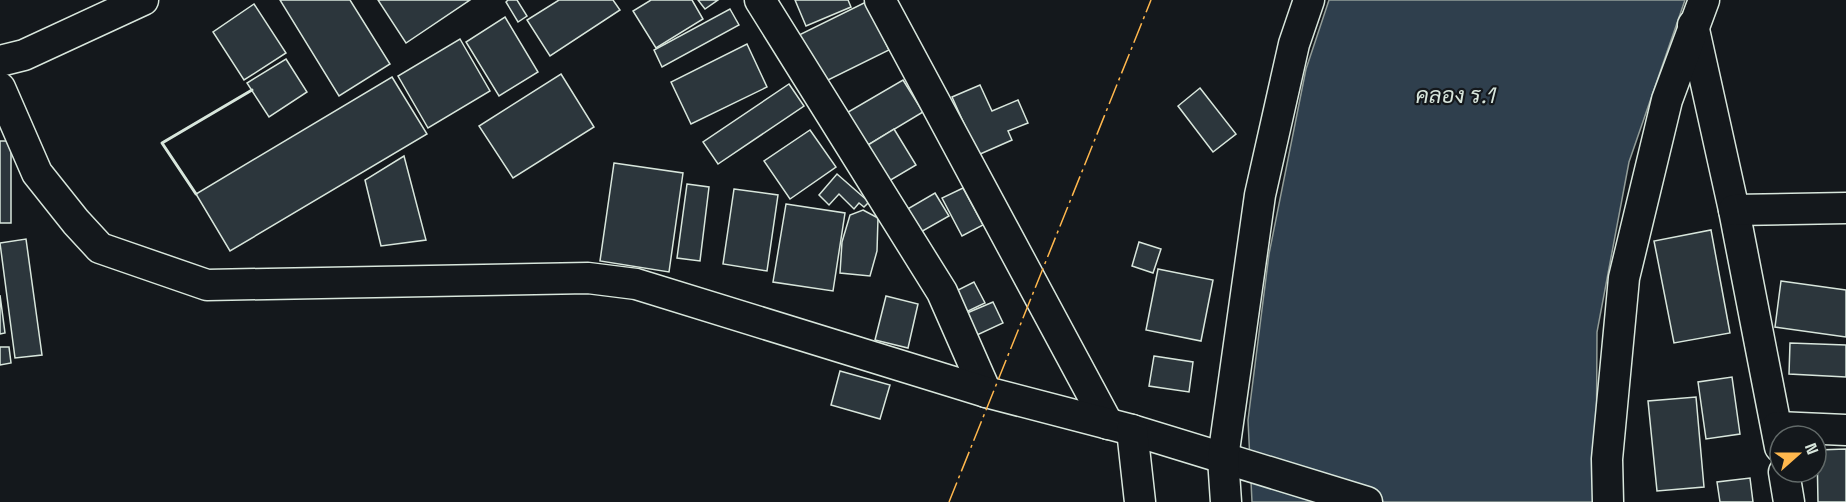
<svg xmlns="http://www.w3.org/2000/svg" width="1846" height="502" viewBox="0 0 1846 502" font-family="'Space Grotesk',Sarabun,sans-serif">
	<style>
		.water { fill: #2f3f4d; stroke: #939e99; stroke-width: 1.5 }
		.building { fill: #2c363c; stroke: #d8e6dc; stroke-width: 1.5 }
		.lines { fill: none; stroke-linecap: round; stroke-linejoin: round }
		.minor-casing { stroke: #d8e6dc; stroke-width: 33 }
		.minor { stroke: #14181c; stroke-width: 30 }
		.wall { stroke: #d8e6dc; stroke-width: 3 }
		.power { stroke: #ffb74d; stroke-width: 1.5; stroke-dasharray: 21 4.5 3 4.5; stroke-linecap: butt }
		.labels { text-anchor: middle; stroke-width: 4.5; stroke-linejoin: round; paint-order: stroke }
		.water-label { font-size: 22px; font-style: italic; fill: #d8e6dc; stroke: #14181c }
	</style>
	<rect width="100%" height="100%" fill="#14181c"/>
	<path class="water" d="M 1329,0 L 1685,0 L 1629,162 L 1597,332 L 1596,502 L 1252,502 L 1248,420 L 1269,254 L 1306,69 Z"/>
	<g class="building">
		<path d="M 280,0 L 350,0 L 390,64 L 339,96 Z"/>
		<path d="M 378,0 L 470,0 L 406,43 Z"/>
		<path d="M 508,0 L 517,0 L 527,16 L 518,22 L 506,2 Z"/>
		<path d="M 559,0 L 613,0 L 620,10 L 550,56 L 527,20 Z"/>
		<path d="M 651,0 L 692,0 L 703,19 L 656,48 L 633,11 Z"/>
		<path d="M 698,0 L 718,0 L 705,9 Z"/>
		<path d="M 795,0 L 848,0 L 851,7 L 806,26 Z"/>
		<path d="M 866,2 L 889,50 L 820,84 L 797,36 Z"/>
		<path d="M 254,4 L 286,53 L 244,80 L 213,32 Z"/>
		<path d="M 730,9 L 739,25 L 662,67 L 654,50 Z"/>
		<path d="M 505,17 L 538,72 L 499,96 L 466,42 Z"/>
		<path d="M 460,39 L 490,91 L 428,128 L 398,76 Z"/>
		<path d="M 747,44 L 767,87 L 691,124 L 671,82 Z"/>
		<path d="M 286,59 L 307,92 L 269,117 L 247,83 Z"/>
		<path d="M 561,74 L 594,127 L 513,178 L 479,126 Z"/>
		<path d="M 392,77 L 427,134 L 230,251 L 196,194 Z"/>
		<path d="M 903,80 L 923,112 L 863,148 L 843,115 Z"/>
		<path d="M 789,84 L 804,106 L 718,164 L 703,142 Z"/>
		<path d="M 980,85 L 992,111 L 1018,100 L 1028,123 L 1008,131 L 1012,140 L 978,155 L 952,97 Z"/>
		<path d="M 1200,88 L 1236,134 L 1213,152 L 1178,106 Z"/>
		<path d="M 894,129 L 916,165 L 884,184 L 863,148 Z"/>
		<path d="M 810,130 L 836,167 L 790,199 L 764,161 Z"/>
		<rect x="0" y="141" width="11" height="82"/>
		<path d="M 404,156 L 426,240 L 381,246 L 365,180 Z"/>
		<path d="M 614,163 L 683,173 L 669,272 L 600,261 Z"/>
		<path d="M 837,174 L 869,202 L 864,207 L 859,203 L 854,209 L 839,194 L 829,205 L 819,195 Z"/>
		<path d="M 687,184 L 709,187 L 700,261 L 677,258 Z"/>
		<path d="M 963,188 L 983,225 L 962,236 L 942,198 Z"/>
		<path d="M 734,189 L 778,195 L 767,271 L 723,264 Z"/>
		<path d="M 935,193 L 949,216 L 912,237 L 899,214 Z"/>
		<path d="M 786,204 L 845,213 L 833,291 L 773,282 Z"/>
		<path d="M 863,210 L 878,218 L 877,251 L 870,276 L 840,273 L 842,242 L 850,215 Z"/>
		<path d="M 1711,230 L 1730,333 L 1674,343 L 1654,241 Z"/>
		<path d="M 26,239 L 42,355 L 15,358 L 0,243 Z"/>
		<path d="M 1139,242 L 1161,249 L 1153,273 L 1132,266 Z"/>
		<path d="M 1158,269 L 1213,280 L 1201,341 L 1146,330 Z"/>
		<path d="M 1781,281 L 1846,290 L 1846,337 L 1775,327 Z"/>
		<path d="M 974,282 L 985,303 L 964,313 L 954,292 Z"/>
		<path d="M 0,295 L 5,333 L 0,334 Z"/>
		<path d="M 886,296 L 918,304 L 908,348 L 875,340 Z"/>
		<path d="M 993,302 L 1003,323 L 977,335 L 967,313 Z"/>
		<path d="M 1790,343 L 1846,345 L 1846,377 L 1789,374 Z"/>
		<path d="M 0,347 L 9,347 L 11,363 L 0,365 Z"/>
		<path d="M 1154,356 L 1193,362 L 1189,392 L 1149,386 Z"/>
		<path d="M 840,371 L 890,385 L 880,419 L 831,405 Z"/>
		<path d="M 1732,377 L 1740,434 L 1706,439 L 1698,382 Z"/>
		<path d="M 1696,397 L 1704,487 L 1657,491 L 1648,401 Z"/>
		<path d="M 1846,449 L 1846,502 L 1818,502 L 1817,450 Z"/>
		<path d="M 1750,478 L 1753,502 L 1720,502 L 1717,482 Z"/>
	</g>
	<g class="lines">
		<g class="minor-casing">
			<g id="minor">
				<path d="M 760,0 L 942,292 L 986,392"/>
				<path d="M 880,0 L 1108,424"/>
				<path d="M 1693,25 L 1734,210 L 1780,447"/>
				<path d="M 0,61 L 24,55 L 143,0"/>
				<path d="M 0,88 L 37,173 L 76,222 L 100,248 L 207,285 L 588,278 L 636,284 L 986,392 L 1132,430 L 1367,502"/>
				<path d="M 1734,210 L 1846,208"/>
				<path d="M 1777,427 L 1846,430"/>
				<path d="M 1132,430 L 1140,502"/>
				<path d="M 1784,472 L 1789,502"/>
				<path d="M 1226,502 L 1223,458 L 1260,195 L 1294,44 L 1309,0"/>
				<path d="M 1608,502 L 1607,459 L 1624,278 L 1667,100 L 1704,0"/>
			</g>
		</g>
		<use href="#minor" class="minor"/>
		<path class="wall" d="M 196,194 L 162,143 L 252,90"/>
		<path class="power" d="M 949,502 L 1151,0"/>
	</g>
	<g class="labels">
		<g class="water-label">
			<text x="1455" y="103">คลอง ร.1</text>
		</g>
	</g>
	<g transform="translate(1798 454) rotate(69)"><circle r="28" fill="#14181c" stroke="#626a69" stroke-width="1.5"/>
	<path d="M0-4.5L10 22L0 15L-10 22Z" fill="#ffb74d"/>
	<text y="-9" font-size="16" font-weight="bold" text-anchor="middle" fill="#d8e6dc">N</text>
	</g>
</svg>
